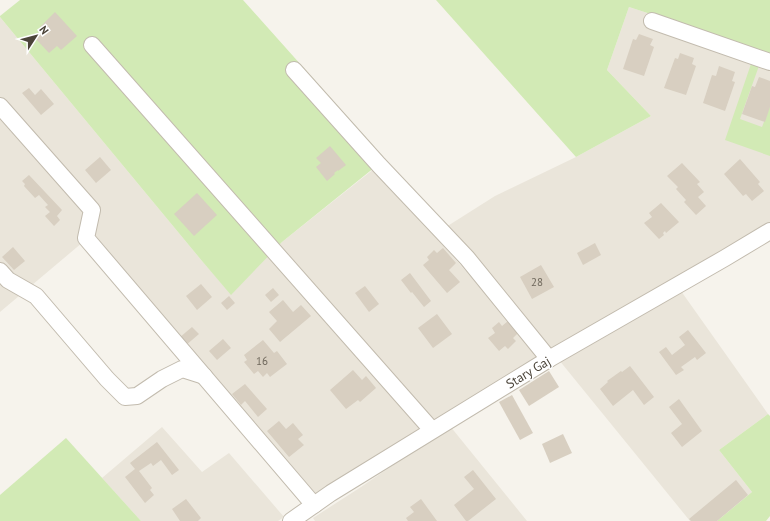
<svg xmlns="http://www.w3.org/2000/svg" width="770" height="521" viewBox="0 0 770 521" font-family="'PT Sans',sans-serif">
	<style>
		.residential { fill: #eae5da }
		.green { fill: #d2eab5 }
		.building { fill: #d8cfc1 }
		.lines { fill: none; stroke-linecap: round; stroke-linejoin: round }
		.minor-casing { stroke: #c2bbae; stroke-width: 18 }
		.minor { stroke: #fff; stroke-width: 16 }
		.labels { text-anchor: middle; stroke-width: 3; stroke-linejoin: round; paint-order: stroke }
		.number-label { font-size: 11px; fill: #6e675b }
		.street-label { font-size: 13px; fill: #4b4439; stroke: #fff }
	</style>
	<rect width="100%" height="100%" fill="#f6f3ec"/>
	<g class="residential">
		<path d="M 629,7 L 770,53 L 770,226 L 681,291 L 768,414 L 719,450 L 752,492 L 717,521 L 690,521 L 559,360 L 446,227 L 495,196 L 576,157 L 651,116 L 607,70 Z"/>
		<path d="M 0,17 L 202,261 L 231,294 L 282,242 L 375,168 L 537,352 L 534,364 L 313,499 L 89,237 L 0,312 Z"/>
		<path d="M 450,426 L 527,521 L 315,521 L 313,518 L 361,487 Z"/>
		<path d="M 162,427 L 202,472 L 229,453 L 284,517 L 278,521 L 141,521 L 102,478 Z"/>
	</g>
	<g class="green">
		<path d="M 20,0 L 243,0 L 385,159 L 282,242 L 231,295 L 202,261 L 0,17 L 0,16 Z"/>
		<path d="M 436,0 L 770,0 L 770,53 L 629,7 L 607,70 L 651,116 L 576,157 Z"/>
		<path d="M 752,61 L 760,63 L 740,119 L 762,127 L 770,106 L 770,156 L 725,140 Z"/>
		<path d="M 768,414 L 770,416 L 770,516 L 766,521 L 717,521 L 752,492 L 719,450 Z"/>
		<path d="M 66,438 L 141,521 L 0,521 L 0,495 Z"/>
	</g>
	<g class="building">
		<path d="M 55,12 L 77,36 L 61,50 L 57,46 L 49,53 L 35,38 L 43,31 L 40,27 Z"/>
		<path d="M 639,34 L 653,39 L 650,45 L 654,47 L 644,76 L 623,69 L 633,39 L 636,40 Z"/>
		<path d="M 680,53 L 694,58 L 692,64 L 696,66 L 686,95 L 664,88 L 675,58 L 678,59 Z"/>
		<path d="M 719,66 L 735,72 L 732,81 L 735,82 L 725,111 L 703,103 L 712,75 L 716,76 Z"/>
		<path d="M 759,77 L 770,81 L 770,107 L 765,122 L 742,114 L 752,86 L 755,87 Z"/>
		<path d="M 29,88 L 35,95 L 41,89 L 54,104 L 41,115 L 22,93 Z"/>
		<path d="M 330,146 L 346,165 L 338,171 L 338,170 L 334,173 L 335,174 L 327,181 L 316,167 L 321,163 L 316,158 Z"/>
		<path d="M 100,157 L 111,170 L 96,183 L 85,170 Z"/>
		<path d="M 740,159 L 760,182 L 758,184 L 764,191 L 752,201 L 746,194 L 743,196 L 724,174 Z"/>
		<path d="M 682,163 L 700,182 L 697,184 L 704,192 L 698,197 L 706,206 L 696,215 L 684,202 L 686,200 L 676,189 L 678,187 L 667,176 Z"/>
		<path d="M 29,175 L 62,210 L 57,216 L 60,220 L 54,226 L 45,216 L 50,212 L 45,207 L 48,205 L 39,195 L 35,198 L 24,186 L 25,184 L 22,181 Z"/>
		<path d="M 197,193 L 217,215 L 194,236 L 174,214 Z"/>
		<path d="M 661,203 L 679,222 L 666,233 L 665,231 L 663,233 L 664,235 L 659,239 L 644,223 L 652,217 L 649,213 Z"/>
		<path d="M 595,243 L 601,255 L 583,265 L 577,253 Z"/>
		<path d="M 13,247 L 25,261 L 14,270 L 2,257 Z"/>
		<path d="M 443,248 L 456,263 L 449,270 L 460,282 L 447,293 L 423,265 L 429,260 L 427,257 L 434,250 L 437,253 Z"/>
		<path d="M 541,265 L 554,287 L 532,299 L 520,277 Z"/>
		<path d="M 410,273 L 431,301 L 424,307 L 412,292 L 411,293 L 401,280 Z"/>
		<path d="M 201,284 L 212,297 L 197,310 L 186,296 Z"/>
		<path d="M 365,286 L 379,304 L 369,312 L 355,293 Z"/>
		<path d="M 273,288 L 279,295 L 271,302 L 265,295 Z"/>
		<path d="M 229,296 L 235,303 L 227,310 L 221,303 Z"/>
		<path d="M 283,300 L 293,312 L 301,305 L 311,316 L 280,342 L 269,329 L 277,321 L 269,312 Z"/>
		<path d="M 437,314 L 452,334 L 433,348 L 418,328 Z"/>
		<path d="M 508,321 L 518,333 L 513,338 L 516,341 L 508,349 L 505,346 L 499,351 L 488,338 L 495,333 L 492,328 L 499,322 L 502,326 Z"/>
		<path d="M 192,327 L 199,334 L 185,346 L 179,338 Z"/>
		<path d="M 688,330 L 706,353 L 697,360 L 695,357 L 681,367 L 684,370 L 676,375 L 659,352 L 666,347 L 672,355 L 685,345 L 679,337 Z"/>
		<path d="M 223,339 L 231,348 L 217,360 L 209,351 Z"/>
		<path d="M 263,340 L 274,353 L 277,351 L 287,364 L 270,377 L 267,373 L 263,377 L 258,371 L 254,374 L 244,362 L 247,360 L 244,355 Z"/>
		<path d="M 630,366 L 654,397 L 644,405 L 633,390 L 613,406 L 600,389 L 608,382 L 607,381 L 621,371 L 622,372 Z"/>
		<path d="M 353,370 L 362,380 L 366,376 L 376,388 L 360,402 L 358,400 L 346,409 L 330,390 Z"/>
		<path d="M 549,371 L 559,387 L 529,406 L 519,390 Z"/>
		<path d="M 245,384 L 267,409 L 258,417 L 245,401 L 241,405 L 232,394 Z"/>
		<path d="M 512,395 L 533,433 L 520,440 L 499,402 Z"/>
		<path d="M 679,399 L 702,431 L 682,447 L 671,433 L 682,424 L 669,407 Z"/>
		<path d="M 279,421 L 286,429 L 293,423 L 303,435 L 298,439 L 304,445 L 289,457 L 267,431 Z"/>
		<path d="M 563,434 L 572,453 L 550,463 L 542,444 Z"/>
		<path d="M 157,442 L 179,470 L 172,475 L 161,460 L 153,466 L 151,463 L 139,471 L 152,488 L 150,490 L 154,495 L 145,503 L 125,477 L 135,469 L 130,463 Z"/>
		<path d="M 473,470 L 496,499 L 468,521 L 466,521 L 454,505 L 474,489 L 464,477 Z"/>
		<path d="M 736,480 L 748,495 L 717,521 L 691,521 L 689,519 Z"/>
		<path d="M 186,499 L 201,518 L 198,521 L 180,521 L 172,509 Z"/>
		<path d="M 421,499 L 437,521 L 408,521 L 406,518 L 414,512 L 410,507 Z"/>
	</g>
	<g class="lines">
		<g class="minor-casing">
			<g id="minor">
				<path d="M 652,21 L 770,62"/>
				<path d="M 92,45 L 432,430"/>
				<path d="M 294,70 L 379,165 L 467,258 L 549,359"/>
				<path d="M 0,106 L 92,210 L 86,238 L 314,505"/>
				<path d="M 0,271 L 8,280 L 36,296 L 107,379 L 125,397 L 137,396 L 162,379 L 182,369 L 204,376"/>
				<path d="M 291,521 L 331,493 L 549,359 L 725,258 L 770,231"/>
			</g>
		</g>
		<use href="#minor" class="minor"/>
	</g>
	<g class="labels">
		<g class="number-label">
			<text x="537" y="286">28</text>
			<text x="262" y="365">16</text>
		</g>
		<g class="street-label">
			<text transform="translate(528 372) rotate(-31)" y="5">Stary Gaj</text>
		</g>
	</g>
	<g transform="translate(36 36) rotate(54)" stroke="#ffffff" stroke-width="3" paint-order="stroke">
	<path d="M0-3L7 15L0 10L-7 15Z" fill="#4b4439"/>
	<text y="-6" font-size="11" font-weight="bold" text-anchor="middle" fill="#4b4439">N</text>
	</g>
</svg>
